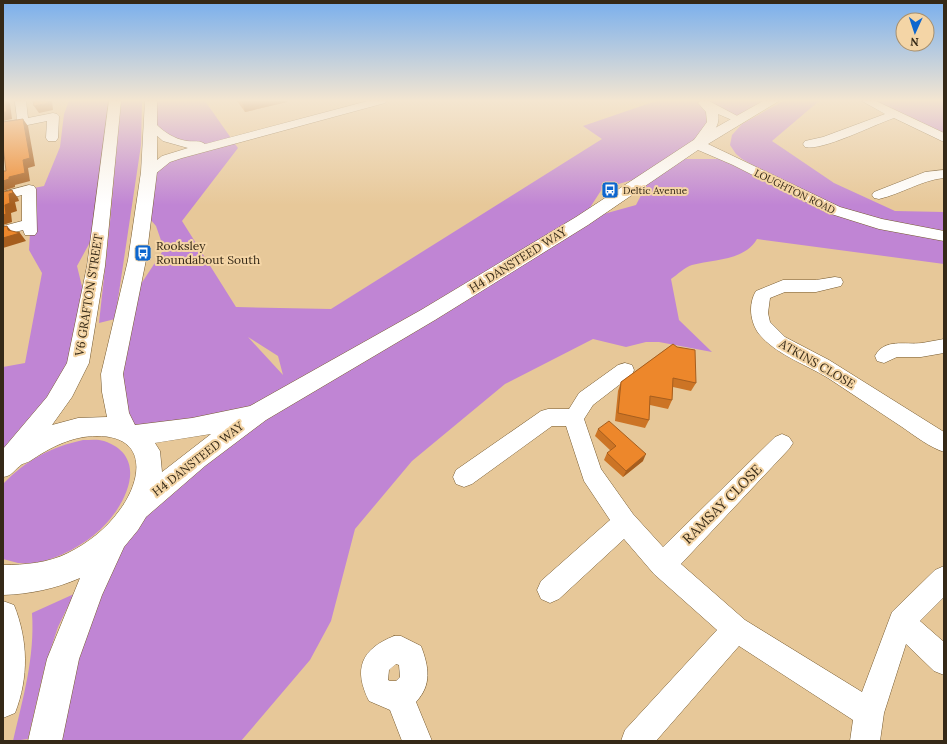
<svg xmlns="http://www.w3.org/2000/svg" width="947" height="744" viewBox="0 0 947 744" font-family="Lora,serif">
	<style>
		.green { fill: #c085d4; fill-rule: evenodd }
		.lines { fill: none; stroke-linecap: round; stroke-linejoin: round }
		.street-casing { stroke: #75592e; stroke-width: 1 }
		.secondary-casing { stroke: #75592e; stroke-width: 1 }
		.street { fill: #fff; fill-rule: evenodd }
		.secondary { fill: #fff; fill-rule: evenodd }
		.wall { fill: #cc7425 }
		.shaded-wall { fill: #a65e1e }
		.building { fill: #ed872b; stroke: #a65e1e }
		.labels { text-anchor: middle; stroke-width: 4; stroke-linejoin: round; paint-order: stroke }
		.far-poi-label { font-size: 10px; fill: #352917; stroke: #f4d5a6; text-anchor: start }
		.far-street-label { font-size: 10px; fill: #352917; stroke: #f4d5a6 }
		.poi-label { font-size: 12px; fill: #352917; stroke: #f4d5a6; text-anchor: start }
		.street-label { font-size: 12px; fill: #352917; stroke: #f4d5a6 }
		.near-street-label { font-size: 14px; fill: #352917; stroke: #f4d5a6 }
	</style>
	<rect width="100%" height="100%" fill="#e7c899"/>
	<g class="green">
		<path d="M 69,101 L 115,101 L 101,222 L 77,266 L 88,311 L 78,363 L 3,467 L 3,367 L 25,363 L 42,273 L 29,250 L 30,232 L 29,189 L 44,186 L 60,147 L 64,114 Z"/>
		<path d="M 121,101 L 142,101 L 141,145 L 115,319 L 99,323 L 110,222 Z"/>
		<path d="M 151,101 L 205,101 L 238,148 L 182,221 L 236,307 L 331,309 L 602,139 L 583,126 L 656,101 L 773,101 L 739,120 L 710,106 L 713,122 L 675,159 L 720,159 L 739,167 L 787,193 L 830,209 L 742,159 L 736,154 L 730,145 L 732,135 L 742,124 L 783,101 L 819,101 L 772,141 L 834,183 L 895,211 L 944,212 L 944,264 L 757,239 C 744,261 714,259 692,265 C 685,267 677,275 671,279 L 679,320 L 712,352 L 659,342 L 646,342 L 626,347 L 593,339 L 505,384 L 412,461 L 355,529 L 331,621 L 310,660 L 241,741 L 45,741 L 115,537 L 257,413 L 134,435 L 117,413 L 128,296 L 143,281 L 164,249 L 156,226 L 143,211 L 149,172 L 200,145 L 158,133 ZM 652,174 L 636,205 L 582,220 L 602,189 ZM 248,337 L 278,356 L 283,375 Z"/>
		<path d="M 876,101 L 944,101 L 944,133 Z"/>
		<path d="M 83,440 C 90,440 98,439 104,441 C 154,458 122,513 94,535 C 74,551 44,566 18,563 C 13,562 8,560 3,559 L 3,484 C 26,460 51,447 83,440 Z"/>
		<path d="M 74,594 L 58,627 L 45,666 L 28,739 L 13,741 C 23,698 35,657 32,613 Z"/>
	</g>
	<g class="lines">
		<g class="street-casing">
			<g id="street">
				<path d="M 15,101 L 26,101 L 28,118 L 53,113 L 57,114 L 59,116 L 58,138 L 56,141 L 48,141 L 46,138 L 47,121 L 3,130 L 3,122 L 17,120 Z"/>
				<path d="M 368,101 L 386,101 L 385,103 L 182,158 L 170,162 L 154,175 L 144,175 L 142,172 L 162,156 L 188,148 L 163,141 L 148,128 L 146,126 L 148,124 L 156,124 C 164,132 174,139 187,141 C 193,142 200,140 205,144 Z"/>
				<path d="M 700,101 L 709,101 L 745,120 L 739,123 L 718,114 C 721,127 709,137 701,147 L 693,147 L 691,144 L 707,122 L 706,112 L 698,103 Z"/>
				<path d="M 862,101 L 876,101 L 944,133 L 944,142 L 894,118 C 873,125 823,151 805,147 L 803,144 L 805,141 L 823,137 L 885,114 Z"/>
				<path d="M 944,170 L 944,178 C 922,180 901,194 879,199 L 874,198 L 872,195 L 874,192 L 925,172 Z"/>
				<path d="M 29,185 L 34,186 L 36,189 L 37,232 L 35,235 L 25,235 L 23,230 L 3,235 L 3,226 L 22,221 L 22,195 L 3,200 L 3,192 Z"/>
				<path d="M 835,277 L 841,278 L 843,282 L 841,286 L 816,292 L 785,292 L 770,298 L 768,313 L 770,322 L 785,337 L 829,360 L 944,432 L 944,452 C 929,447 915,436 902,427 C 877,411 853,394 828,378 C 807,365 775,354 759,334 C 750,322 748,304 756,291 L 783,280 L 816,280 Z"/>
				<path d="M 944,339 L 944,353 L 921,357 L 897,357 L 884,363 L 877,361 L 875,356 C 884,338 905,345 922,343 C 929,342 937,340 944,339 Z"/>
				<path d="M 625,363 L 632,365 L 634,370 L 632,375 L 593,405 L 584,419 L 601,469 L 633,514 L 663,547 L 775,437 L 782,434 L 789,437 L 793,443 L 789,449 L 681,564 L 745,620 L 862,692 L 892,612 L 935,570 L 944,566 L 944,597 L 920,621 L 944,642 L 944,675 L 934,671 L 906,644 L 884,713 L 880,741 L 850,741 L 853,720 L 739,646 L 656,741 L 621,741 L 625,730 L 717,630 L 654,574 L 624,539 L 559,599 L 550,603 L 541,599 L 537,590 L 541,581 L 610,520 L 584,481 L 566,426 L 552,426 L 472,484 L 464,487 L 456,484 L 453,477 L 456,470 L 541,411 L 548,409 L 569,409 L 579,393 L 618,365 Z"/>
				<path d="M 394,636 L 401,636 L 421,646 C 429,667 432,685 416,702 L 432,741 L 402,741 L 390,710 L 369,701 C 353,669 361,649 394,636 ZM 396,664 L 399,665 L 400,677 L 396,681 L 390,681 L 388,680 L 389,670 Z"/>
			</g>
		</g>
		<g class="secondary-casing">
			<g id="secondary">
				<path d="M 109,101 L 121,101 L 105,266 L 89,363 L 72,397 L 52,425 L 78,418 L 107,417 L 102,392 L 101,374 L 128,260 L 141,172 L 145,101 L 157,101 L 157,172 L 146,260 L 123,374 L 129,413 L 135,425 L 192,418 L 250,406 L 421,310 L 576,217 L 692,141 L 763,101 L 779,101 L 708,144 L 840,207 L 882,219 L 944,231 L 944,241 L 879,229 L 828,213 L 733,165 L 698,150 L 588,225 L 435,320 L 266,420 L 205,466 L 146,517 L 138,530 L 124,547 L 102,595 L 79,659 L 62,741 L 28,741 L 47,659 L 80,578 C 55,589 30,594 3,595 L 3,565 C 25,565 48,563 68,553 C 88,543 106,529 119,511 C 142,481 149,436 97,436 C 72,436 51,447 30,461 C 27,463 22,463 20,466 C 13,471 12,476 3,477 L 3,449 L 47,397 L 67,363 L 87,266 ZM 211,434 L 162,472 L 160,451 L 155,443 Z"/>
				<path d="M 3,601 L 14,605 C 28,640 29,677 15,713 L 3,718 Z"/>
			</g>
		</g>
		<use href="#street" class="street"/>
		<use href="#secondary" class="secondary"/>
	</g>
	<g class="wall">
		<path d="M 237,101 L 287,101 L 287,102 L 245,112 Z"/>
		<path d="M 673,344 L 696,383 L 691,391 L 673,387 L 672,400 L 668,409 L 650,405 L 649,420 L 645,428 L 615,421 L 618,391 L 621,382 Z"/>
		<path d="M 598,429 L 643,461 L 623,477 L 604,460 L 607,453 L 611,451 L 595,436 Z"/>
	</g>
	<g class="shaded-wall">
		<path d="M 5,101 L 8,101 L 10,103 L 12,119 L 3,121 L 3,112 Z"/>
		<path d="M 48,101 L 52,101 L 53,110 L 39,113 L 34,106 Z"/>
		<path d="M 242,101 L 287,101 L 287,102 L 245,112 Z"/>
		<path d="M 23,119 L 28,126 L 35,166 L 28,168 L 30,181 L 15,185 L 15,187 L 3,191 L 3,181 L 9,177 L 23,160 Z"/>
		<path d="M 12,190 L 18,198 L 19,201 L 15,202 L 17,211 L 11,213 L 12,222 L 3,225 L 3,215 L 5,205 L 9,194 Z"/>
		<path d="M 7,226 L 14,234 L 20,233 L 26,241 L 3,248 L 3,238 L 8,230 Z"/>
		<path d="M 646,454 L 643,461 L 623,477 L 626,471 Z"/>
	</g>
	<g class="building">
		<path d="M 3,101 L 5,101 L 7,112 L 3,112 Z"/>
		<path d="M 33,101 L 48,101 L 49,103 L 34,106 Z"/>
		<path d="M 23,119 L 30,158 L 23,160 L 25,173 L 9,177 L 9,179 L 3,181 L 3,171 L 6,171 L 3,145 L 3,122 Z"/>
		<path d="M 12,190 L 13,193 L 9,194 L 10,203 L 5,205 L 6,214 L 3,215 L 3,192 Z"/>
		<path d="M 7,226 L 8,230 L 20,233 L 3,238 L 3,227 Z"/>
		<path d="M 673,344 L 677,347 L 695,350 L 696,383 L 673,378 L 672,400 L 650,396 L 649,420 L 618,413 L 621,382 Z"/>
		<path d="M 609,421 L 646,454 L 626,471 L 607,453 L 616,446 L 598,429 Z"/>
	</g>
	<linearGradient id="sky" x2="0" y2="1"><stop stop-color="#79afed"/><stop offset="0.49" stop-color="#f4e6d1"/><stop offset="1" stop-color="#f4e6d1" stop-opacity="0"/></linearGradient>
	<rect width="947" height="205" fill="url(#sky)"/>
	<defs>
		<g id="bus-square" transform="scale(0.9)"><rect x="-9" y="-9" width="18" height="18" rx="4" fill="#0d66cf" stroke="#f4d5a6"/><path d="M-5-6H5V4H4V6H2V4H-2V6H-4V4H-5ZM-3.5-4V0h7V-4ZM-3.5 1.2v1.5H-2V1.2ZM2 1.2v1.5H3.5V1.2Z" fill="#fff"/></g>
	</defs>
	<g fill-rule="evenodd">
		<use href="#bus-square" x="610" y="190"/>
		<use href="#bus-square" x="143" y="253"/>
	</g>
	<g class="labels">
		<g class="far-poi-label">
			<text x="623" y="194">Deltic Avenue</text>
		</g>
		<g class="far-street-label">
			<text transform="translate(795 191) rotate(26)" y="4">LOUGHTON ROAD</text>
		</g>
		<g class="poi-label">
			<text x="156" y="250">Rooksley<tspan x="156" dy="14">Roundabout South</tspan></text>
		</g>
		<g class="street-label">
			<text transform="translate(518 260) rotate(-32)" y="4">H4 DANSTEED WAY</text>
			<text transform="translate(89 295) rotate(-81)" y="4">V6 GRAFTON STREET</text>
			<text transform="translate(817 364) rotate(30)" y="4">ATKINS CLOSE</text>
			<text transform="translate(198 459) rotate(-38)" y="4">H4 DANSTEED WAY</text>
		</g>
		<g class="near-street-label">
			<text transform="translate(722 504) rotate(-45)" y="5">RAMSAY CLOSE</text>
		</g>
	</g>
	<rect width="947" height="744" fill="none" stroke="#352917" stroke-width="8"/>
	<g transform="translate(915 32) rotate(183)"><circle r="19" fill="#f4d5a6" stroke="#a8906d"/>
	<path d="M0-3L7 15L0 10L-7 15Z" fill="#0d66cf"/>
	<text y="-6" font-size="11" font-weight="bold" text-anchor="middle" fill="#352917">N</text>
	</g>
</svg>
